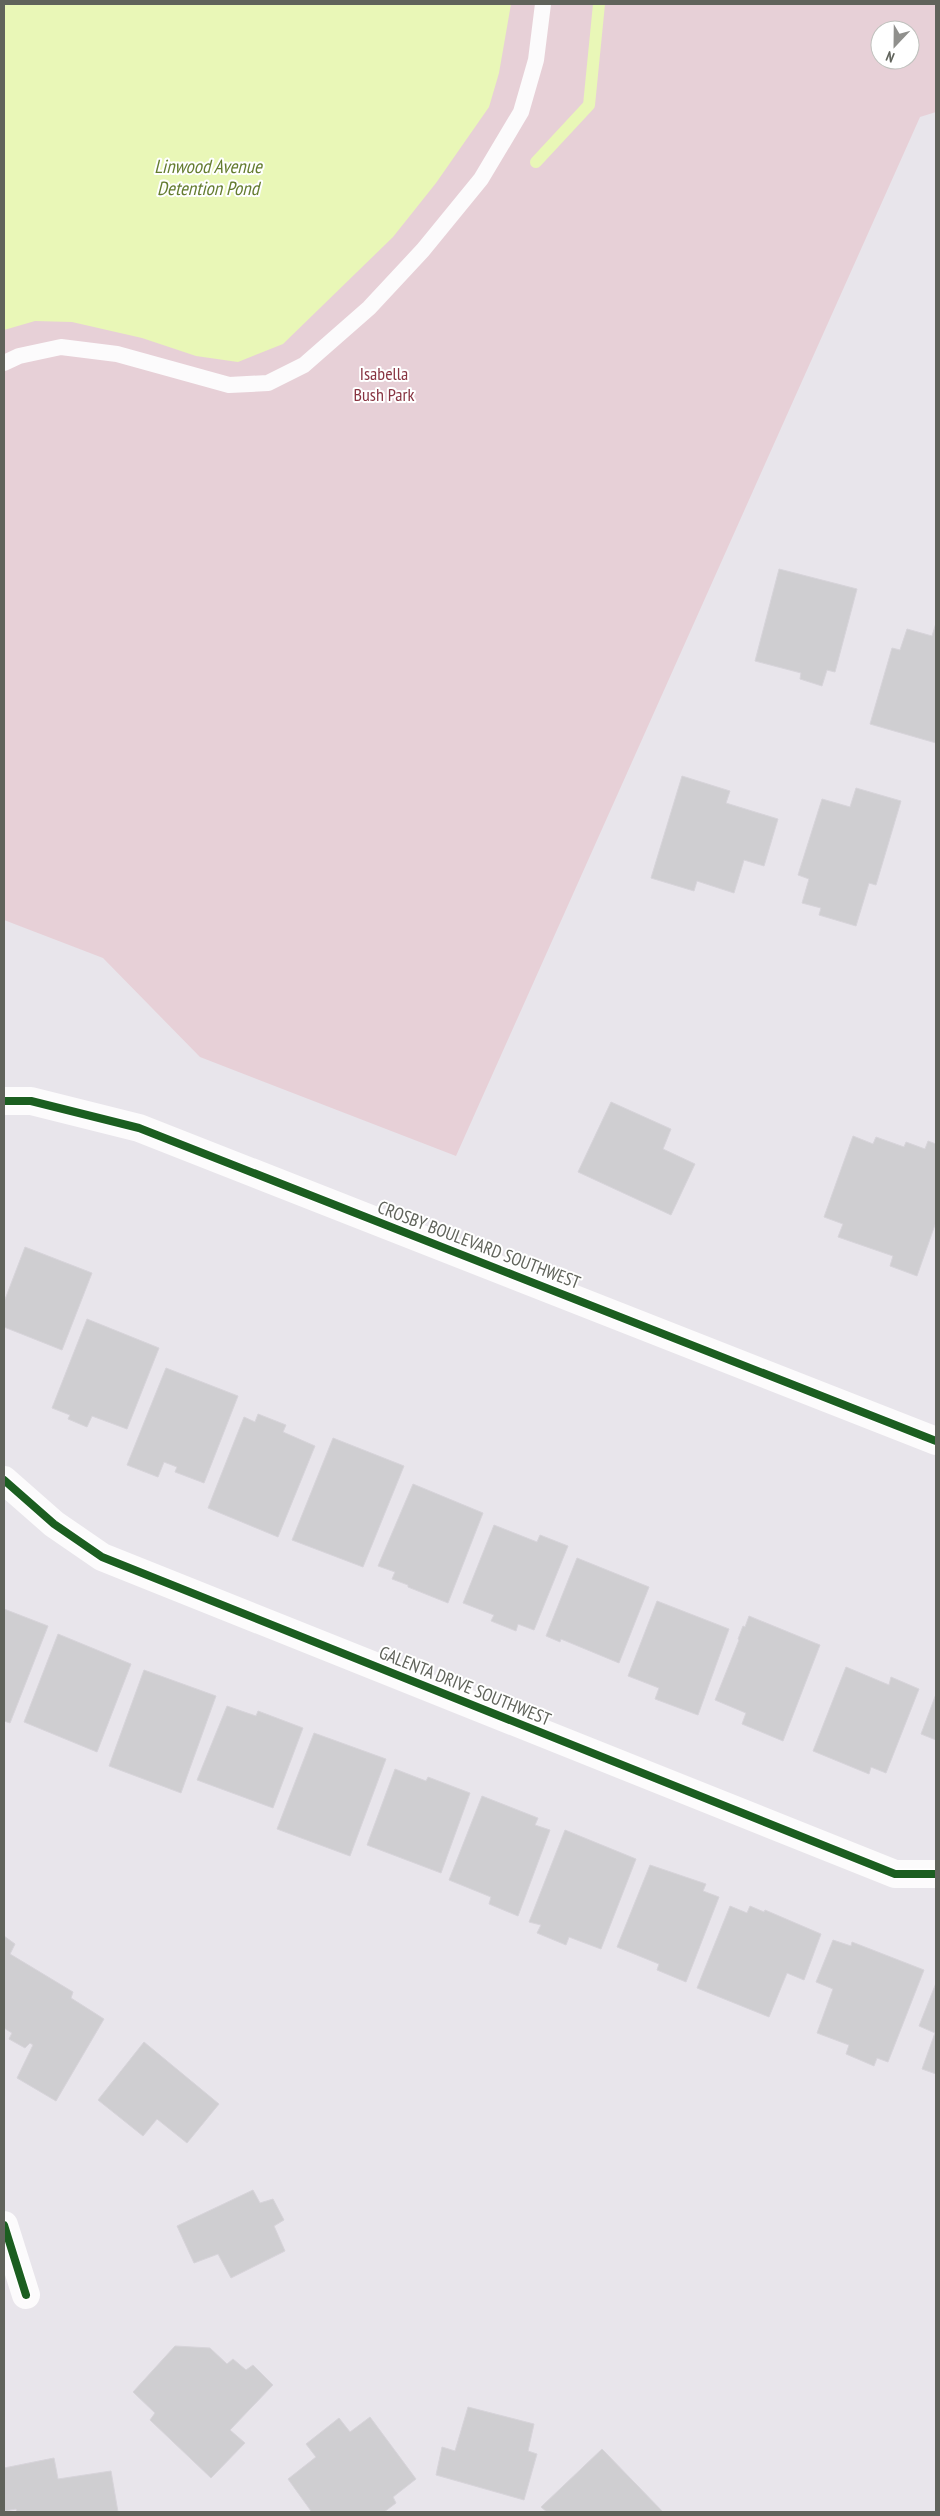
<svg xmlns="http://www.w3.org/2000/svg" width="940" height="2516" viewBox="0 0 940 2516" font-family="'PT Sans Narrow',sans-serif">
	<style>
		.green { fill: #e7d0d7; fill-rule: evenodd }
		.water { fill: #e9f7b7 }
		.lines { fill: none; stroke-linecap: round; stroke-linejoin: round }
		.stream { stroke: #e9f7b7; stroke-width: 12 }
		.building { fill: #cfced1; stroke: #d7d4da }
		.lane { stroke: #fcfbfc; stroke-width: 16 }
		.street { stroke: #fcfbfc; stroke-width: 28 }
		.secondary { stroke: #fcfbfc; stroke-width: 28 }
		.cycleway-casing { stroke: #fff; stroke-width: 11 }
		.cycleway { stroke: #1b5e20; stroke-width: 8 }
		.labels { text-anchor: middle; stroke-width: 4; stroke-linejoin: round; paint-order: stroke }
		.park-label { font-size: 18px; fill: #883542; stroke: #fff }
		.street-label { font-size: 18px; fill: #60635b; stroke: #fff }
		.water-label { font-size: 19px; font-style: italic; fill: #647c2f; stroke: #fff }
	</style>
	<rect width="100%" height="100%" fill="#e8e5eb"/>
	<path class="green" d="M 4,4 L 936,4 L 936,112 L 920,117 L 456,1156 L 200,1057 L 103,958 L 4,920 ZM 880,30 L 910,30 L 910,60 L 880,60 Z"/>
	<path class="water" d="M 4,4 L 511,4 L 499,73 L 489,107 L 436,183 L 393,237 L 283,344 L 238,362 L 196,356 L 142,338 L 72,322 L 35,321 L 4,330 Z"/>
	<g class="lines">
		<path class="stream" d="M 536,162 L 589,105 L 599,4"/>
	</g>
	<g class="building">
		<path d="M 779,569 L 857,589 L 835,672 L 827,670 L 822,686 L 800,679 L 801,673 L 755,661 Z"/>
		<path d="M 936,623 L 936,743 L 870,724 L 892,648 L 900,650 L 907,629 L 932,636 Z"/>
		<path d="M 682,776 L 730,791 L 726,803 L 778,819 L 764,866 L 744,860 L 734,893 L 697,881 L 694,891 L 651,878 Z"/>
		<path d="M 856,788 L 901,801 L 876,885 L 869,883 L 856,926 L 819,915 L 821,908 L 802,903 L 809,879 L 798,875 L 822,799 L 850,807 Z"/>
		<path d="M 611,1102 L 671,1129 L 663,1149 L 695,1164 L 671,1215 L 578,1172 Z"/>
		<path d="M 853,1136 L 873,1144 L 876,1137 L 904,1147 L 906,1142 L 925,1149 L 928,1141 L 936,1144 L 936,1222 L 917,1276 L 890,1266 L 893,1256 L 838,1237 L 843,1224 L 824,1217 Z"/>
		<path d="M 25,1247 L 92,1273 L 62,1350 L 4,1327 L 4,1302 Z"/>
		<path d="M 87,1319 L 159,1348 L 127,1429 L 92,1416 L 87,1427 L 68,1419 L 70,1415 L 52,1408 Z"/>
		<path d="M 166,1368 L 238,1396 L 204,1483 L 175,1472 L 177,1467 L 164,1462 L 158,1477 L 127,1465 Z"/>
		<path d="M 258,1414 L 286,1425 L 283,1432 L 315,1446 L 278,1537 L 208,1508 L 244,1417 L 255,1422 Z"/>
		<path d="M 333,1438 L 404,1466 L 363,1567 L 292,1540 Z"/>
		<path d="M 413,1484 L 483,1513 L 448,1603 L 408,1587 L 408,1585 L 392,1579 L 395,1572 L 378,1566 Z"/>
		<path d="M 494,1525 L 537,1542 L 540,1535 L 568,1546 L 534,1630 L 518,1624 L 516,1631 L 491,1621 L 494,1615 L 463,1603 Z"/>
		<path d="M 577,1558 L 649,1587 L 619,1663 L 561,1639 L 560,1642 L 546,1636 Z"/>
		<path d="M 657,1601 L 729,1629 L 698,1715 L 655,1699 L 659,1688 L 628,1676 Z"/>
		<path d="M 4,1609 L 48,1626 L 10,1723 L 4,1721 Z"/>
		<path d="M 749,1616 L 820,1645 L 783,1741 L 742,1724 L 746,1713 L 715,1700 L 739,1640 L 738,1639 L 743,1626 L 745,1627 Z"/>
		<path d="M 58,1634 L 131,1664 L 97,1752 L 24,1722 Z"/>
		<path d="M 846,1667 L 889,1685 L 891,1677 L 919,1689 L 886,1773 L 871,1767 L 869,1774 L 813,1751 Z"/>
		<path d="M 144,1670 L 216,1696 L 181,1793 L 109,1766 Z"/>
		<path d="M 936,1694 L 936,1740 L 921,1734 Z"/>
		<path d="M 227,1706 L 256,1716 L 258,1711 L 303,1728 L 273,1808 L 197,1780 Z"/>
		<path d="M 314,1733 L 386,1759 L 350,1856 L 277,1829 Z"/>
		<path d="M 395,1769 L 426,1781 L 428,1777 L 470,1793 L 441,1873 L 367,1845 Z"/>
		<path d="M 482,1796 L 538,1818 L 535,1825 L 550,1830 L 518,1916 L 489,1904 L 491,1897 L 449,1880 Z"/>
		<path d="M 565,1830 L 636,1859 L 601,1949 L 569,1937 L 566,1945 L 537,1933 L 541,1925 L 529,1922 Z"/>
		<path d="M 650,1865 L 706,1884 L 703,1891 L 719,1897 L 686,1982 L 657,1970 L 659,1964 L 617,1947 Z"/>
		<path d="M 730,1906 L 747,1913 L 750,1906 L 764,1912 L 765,1910 L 821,1934 L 804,1980 L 787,1973 L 769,2017 L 697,1988 Z"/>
		<path d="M 4,1936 L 15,1944 L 10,1954 L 73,1992 L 71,1998 L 104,2019 L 56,2101 L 17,2078 L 33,2045 L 30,2043 L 25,2048 L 9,2039 L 12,2033 L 4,2028 Z"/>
		<path d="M 833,1940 L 851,1946 L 852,1942 L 924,1970 L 888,2062 L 877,2058 L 874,2066 L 846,2054 L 849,2045 L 817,2033 L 833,1989 L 816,1982 Z"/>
		<path d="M 936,1983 L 936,2074 L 922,2069 L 935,2033 L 919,2026 Z"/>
		<path d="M 144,2042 L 219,2104 L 187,2143 L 157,2119 L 143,2136 L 98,2100 Z"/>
		<path d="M 253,2190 L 260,2203 L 273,2199 L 284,2220 L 274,2226 L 285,2251 L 231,2278 L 218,2254 L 194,2263 L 177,2226 Z"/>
		<path d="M 175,2346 L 210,2348 L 227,2364 L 233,2359 L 246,2370 L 253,2365 L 273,2385 L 230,2430 L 245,2443 L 211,2478 L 150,2420 L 155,2413 L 133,2392 Z"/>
		<path d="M 468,2407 L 534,2424 L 528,2451 L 537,2454 L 524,2500 L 436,2475 L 442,2447 L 455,2451 Z"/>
		<path d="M 370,2417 L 416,2479 L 393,2497 L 396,2503 L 384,2512 L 309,2512 L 311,2511 L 288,2479 L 316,2457 L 306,2444 L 339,2418 L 350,2432 Z"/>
		<path d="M 602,2449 L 663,2512 L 547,2512 L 541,2507 Z"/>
		<path d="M 54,2458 L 58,2479 L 111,2471 L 118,2512 L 17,2512 L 16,2509 L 4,2511 L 4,2468 Z"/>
	</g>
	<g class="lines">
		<path class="lane" d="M 4,363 L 19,356 L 61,347 L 117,354 L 229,385 L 268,383 L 304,365 L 369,308 L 423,250 L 481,179 L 521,112 L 536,60 L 543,4"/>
		<g class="street">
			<path d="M 4,1480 L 54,1524 L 102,1557 L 895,1874 L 936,1874"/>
			<path d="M 4,2225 L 26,2295"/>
		</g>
		<path class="secondary" d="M 4,1101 L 31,1101 L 139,1128 L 936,1441"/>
		<g class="cycleway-casing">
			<g id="cycleway">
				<path d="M 4,1101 L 31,1101 L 139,1128 L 936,1441"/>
				<path d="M 4,1480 L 54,1524 L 102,1557 L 895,1874 L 936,1874"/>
				<path d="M 4,2225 L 26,2295"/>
			</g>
		</g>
		<use href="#cycleway" class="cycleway"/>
	</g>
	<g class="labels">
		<g class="park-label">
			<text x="384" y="380">Isabella<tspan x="384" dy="21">Bush Park</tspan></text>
		</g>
		<g class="street-label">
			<text transform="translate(479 1245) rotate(21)" y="6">CROSBY BOULEVARD SOUTHWEST</text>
			<text transform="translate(465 1686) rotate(22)" y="6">GALENTA DRIVE SOUTHWEST</text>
		</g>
		<g class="water-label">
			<text x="208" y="173">Linwood Avenue<tspan x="208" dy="22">Detention Pond</tspan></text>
		</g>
	</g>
	<rect width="940" height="2516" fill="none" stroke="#60635b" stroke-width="10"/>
	<g transform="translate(895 45) rotate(202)"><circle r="24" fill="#ffffff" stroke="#bfc1bd"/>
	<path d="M0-4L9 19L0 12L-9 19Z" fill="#90908d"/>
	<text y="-8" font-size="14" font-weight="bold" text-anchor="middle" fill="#60635b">N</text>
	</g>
</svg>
